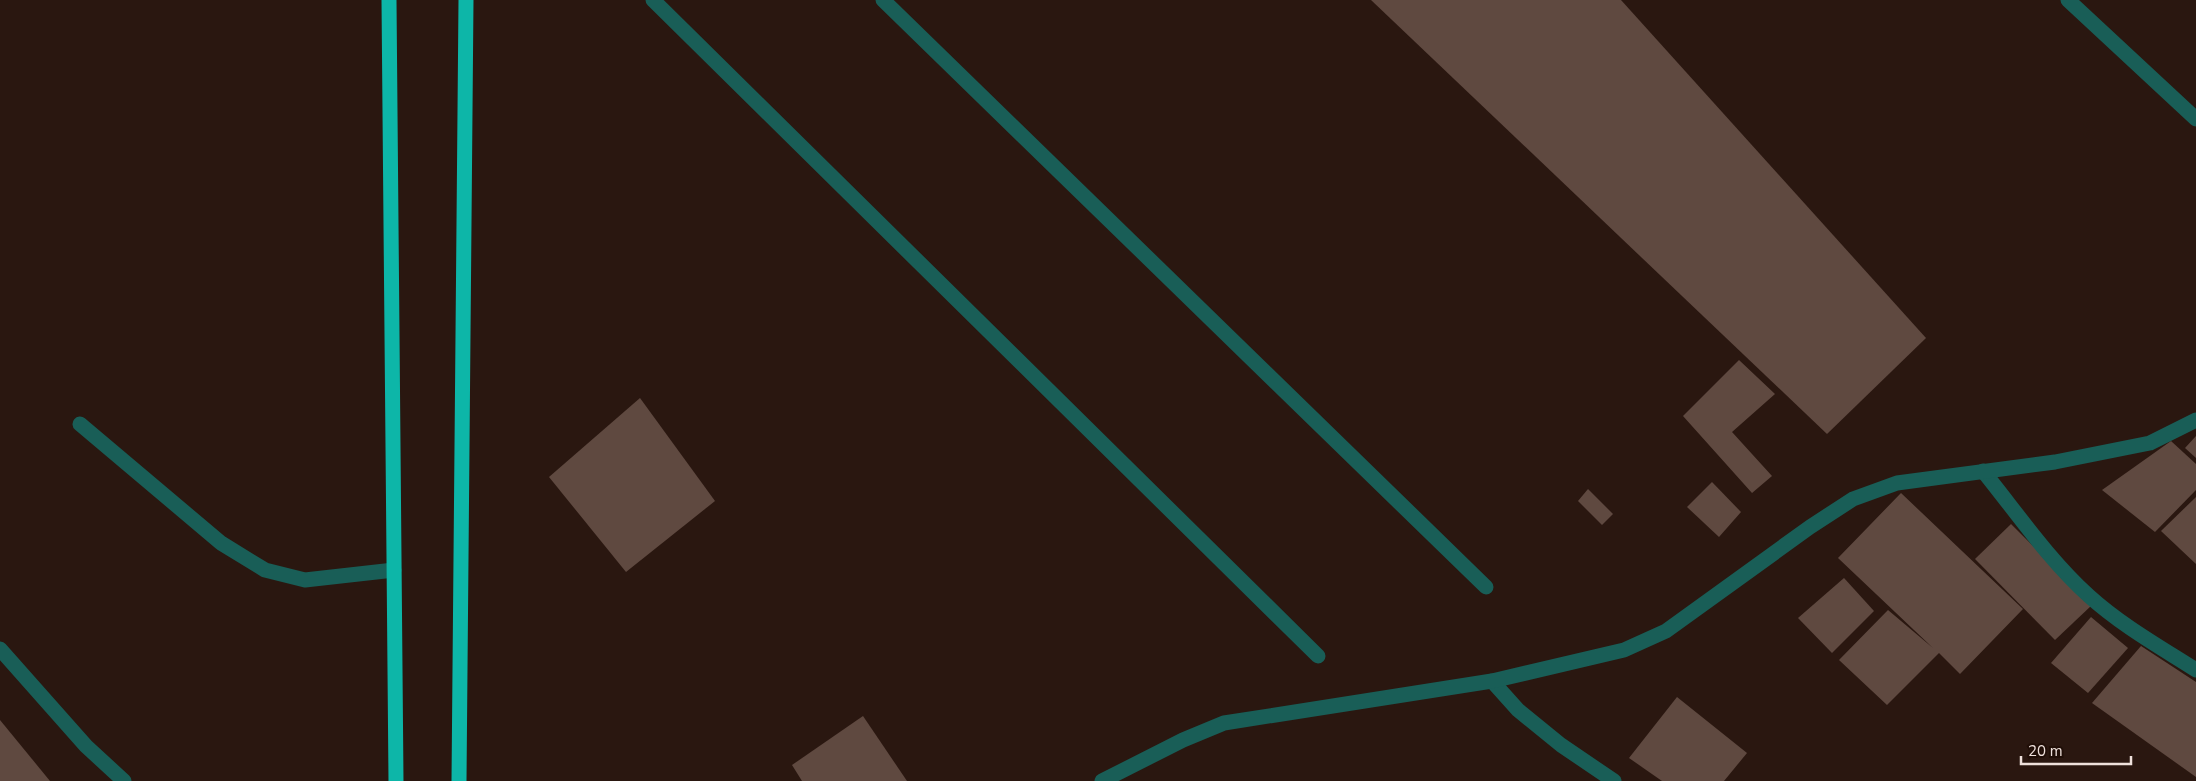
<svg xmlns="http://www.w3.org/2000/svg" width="2196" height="781" viewBox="0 0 2196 781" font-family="'Nunito Sans',sans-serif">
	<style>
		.building { fill: #5f4940 }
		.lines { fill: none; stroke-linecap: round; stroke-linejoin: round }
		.minor { stroke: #195e57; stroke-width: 15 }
		.highway { stroke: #0db6a8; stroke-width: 15 }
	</style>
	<rect width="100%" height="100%" fill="#2a1710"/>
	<g class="building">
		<path d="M 1371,0 L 1621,0 L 1926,338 L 1827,434 Z"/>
		<path d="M 1739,360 L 1775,394 L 1732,432 L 1772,476 L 1752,493 L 1683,416 Z"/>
		<path d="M 640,398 L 715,501 L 626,572 L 549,477 Z"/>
		<path d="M 2196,436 L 2196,458 L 2185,448 Z"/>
		<path d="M 2171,441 L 2196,464 L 2196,490 L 2155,532 L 2102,490 Z"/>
		<path d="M 1712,482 L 1741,512 L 1719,537 L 1687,507 Z"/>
		<path d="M 1588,489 L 1613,514 L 1602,525 L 1578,501 Z"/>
		<path d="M 1901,493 L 2023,609 L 1960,674 L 1939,653 L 1887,705 L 1839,660 L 1888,610 L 1933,648 L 1838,558 Z"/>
		<path d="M 2196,497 L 2196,564 L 2161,531 Z"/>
		<path d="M 2011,524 L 2092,605 L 2055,640 L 1975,559 Z"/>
		<path d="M 1844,578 L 1874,611 L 1832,653 L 1798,618 Z"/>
		<path d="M 2091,617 L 2128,648 L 2088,693 L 2051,663 Z"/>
		<path d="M 2141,646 L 2196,682 L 2196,777 L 2092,703 Z"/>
		<path d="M 1677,697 L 1747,753 L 1724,781 L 1662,781 L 1629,758 Z"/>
		<path d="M 863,716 L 907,781 L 802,781 L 792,765 Z"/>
		<path d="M 0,720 L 50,781 L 0,781 Z"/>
	</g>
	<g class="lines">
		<g class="minor">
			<path d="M 653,0 L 1318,656"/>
			<path d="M 883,0 L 1486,587"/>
			<path d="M 2068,0 L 2196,119"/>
			<path d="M 80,424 L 221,543 L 265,570 L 305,580 L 394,570"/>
			<path d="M 1983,471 C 2017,513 2049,560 2089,596 C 2121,625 2160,647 2196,670"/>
			<path d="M 0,649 L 86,746 L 124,781"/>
			<path d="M 1492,681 L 1518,710 L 1561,745 L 1614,781"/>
			<path d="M 1102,781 L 1183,740 L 1224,723 L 1492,681 L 1624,650 L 1666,631 L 1810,527 L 1853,499 L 1897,483 L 2055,462 L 2150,443 L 2196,420"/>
		</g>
		<g class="highway">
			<path d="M 389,0 L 396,781"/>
			<path d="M 459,781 L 466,0"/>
		</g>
	</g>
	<path d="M2021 756v8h110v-8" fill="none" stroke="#efe1dc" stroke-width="2.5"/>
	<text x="2028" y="756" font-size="15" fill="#efe1dc" stroke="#200e07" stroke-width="4" paint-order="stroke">20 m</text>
</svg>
